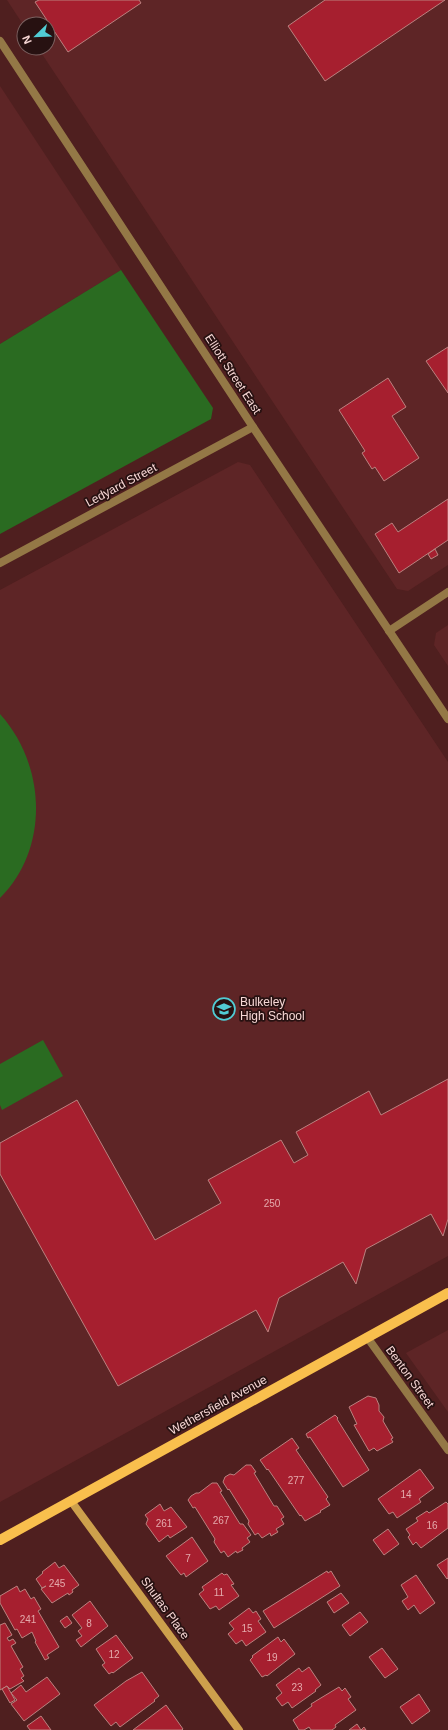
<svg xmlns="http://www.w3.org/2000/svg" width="448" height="1730" viewBox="0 0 448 1730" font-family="Helvetica,sans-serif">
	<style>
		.built { fill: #5e2526 }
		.green { fill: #2a6b21 }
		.building { fill: #a61f2f; stroke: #bb817f }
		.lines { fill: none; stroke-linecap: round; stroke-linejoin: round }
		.street { stroke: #947846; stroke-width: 8 }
		.secondary { stroke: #cda04c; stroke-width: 8 }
		.primary { stroke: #f9bf4d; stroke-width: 10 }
		.labels { text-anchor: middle; stroke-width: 3.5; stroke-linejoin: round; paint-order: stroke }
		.number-label { font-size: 10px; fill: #e4aaac }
		.street-label { font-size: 12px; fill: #f8d8d6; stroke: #271111 }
		.poi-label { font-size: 12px; fill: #f8d8d6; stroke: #271111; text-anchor: start }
	</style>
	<rect width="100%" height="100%" fill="#4f1f1f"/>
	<g class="built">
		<path d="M 7,0 L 448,0 L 448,565 L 408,591 L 397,589 L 38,48 L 48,48 L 48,24 L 24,24 L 24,26 Z"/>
		<path d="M 0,86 L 121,270 L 0,344 Z"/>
		<path d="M 238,462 L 250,465 L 448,762 L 448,1256 L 0,1502 L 0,590 Z"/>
		<path d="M 448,625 L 448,666 L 434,645 L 436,633 Z"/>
		<path d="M 448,1330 L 448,1412 L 406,1353 Z"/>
	</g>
	<g class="green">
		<path d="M 121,270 L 213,408 L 211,419 L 0,534 L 0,344 Z"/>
		<path d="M 0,714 C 46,765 50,848 0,898 Z"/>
		<path d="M 43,1040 L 63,1076 L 2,1110 L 0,1105 L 0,1064 Z"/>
	</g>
	<g class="building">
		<path d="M 39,0 L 139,0 L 141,3 L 68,52 L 35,2 Z"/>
		<path d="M 325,0 L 445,0 L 325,81 L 288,26 Z"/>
		<path d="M 448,347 L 448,393 L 426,361 Z"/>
		<path d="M 388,378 L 406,407 L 392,416 L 419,458 L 384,481 L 375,467 L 372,469 L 362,453 L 365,451 L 339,410 Z"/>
		<path d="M 448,499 L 448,540 L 399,573 L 375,534 L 392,523 L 398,532 Z"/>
		<path d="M 435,549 L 438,555 L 431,559 L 428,554 Z"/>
		<path d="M 448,1079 L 448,1219 L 443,1236 L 431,1214 L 366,1249 L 356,1284 L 343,1262 L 279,1298 L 268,1332 L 256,1310 L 118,1386 L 0,1174 L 0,1143 L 77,1100 L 155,1240 L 221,1203 L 208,1180 L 281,1140 L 294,1163 L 308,1155 L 296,1132 L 369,1091 L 381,1115 Z"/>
		<path d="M 368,1396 L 376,1398 L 379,1405 L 379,1411 L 384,1417 L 383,1421 L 393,1438 L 391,1439 L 393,1442 L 377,1451 L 374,1448 L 369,1451 L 354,1425 L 357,1424 L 349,1407 Z"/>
		<path d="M 335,1415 L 338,1418 L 337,1419 L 369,1470 L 343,1487 L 310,1437 L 308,1438 L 306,1434 Z"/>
		<path d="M 292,1438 L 299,1448 L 296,1450 L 328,1497 L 326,1499 L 330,1505 L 320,1511 L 321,1512 L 305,1521 L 301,1515 L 300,1516 L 268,1469 L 267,1470 L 260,1460 Z"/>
		<path d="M 246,1465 L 251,1465 L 256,1472 L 254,1473 L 274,1506 L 277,1506 L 284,1517 L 281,1519 L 284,1524 L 276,1529 L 278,1532 L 271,1536 L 270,1533 L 262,1538 L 258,1533 L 255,1535 L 248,1524 L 249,1521 L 229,1489 L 228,1490 L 223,1482 L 225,1477 L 230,1474 L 234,1475 Z"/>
		<path d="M 420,1469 L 434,1488 L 419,1499 L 421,1502 L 397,1518 L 393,1512 L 389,1514 L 378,1499 Z"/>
		<path d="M 212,1483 L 217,1483 L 222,1491 L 220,1492 L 240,1524 L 243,1524 L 251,1535 L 247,1538 L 250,1542 L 242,1548 L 243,1550 L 237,1553 L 236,1551 L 228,1557 L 224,1551 L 221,1553 L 214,1542 L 215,1539 L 195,1507 L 193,1508 L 188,1500 L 191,1496 L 196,1493 L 199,1493 Z"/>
		<path d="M 446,1502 L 448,1504 L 448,1528 L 421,1548 L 416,1542 L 413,1545 L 408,1537 L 410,1535 L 406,1529 L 418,1521 L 416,1518 L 427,1511 L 429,1513 Z"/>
		<path d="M 160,1504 L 164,1511 L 171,1507 L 187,1527 L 170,1538 L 168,1535 L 159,1542 L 146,1524 L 148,1519 L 145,1515 Z"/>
		<path d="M 388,1529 L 399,1544 L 384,1555 L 373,1540 Z"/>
		<path d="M 192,1537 L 208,1561 L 186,1577 L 184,1573 L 181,1575 L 166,1556 Z"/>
		<path d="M 448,1558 L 448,1578 L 447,1579 L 437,1565 Z"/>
		<path d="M 55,1562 L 59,1568 L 64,1565 L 79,1585 L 72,1590 L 73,1592 L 69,1595 L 68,1593 L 52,1603 L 41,1589 L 46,1586 L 42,1588 L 36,1579 L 43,1573 L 42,1572 Z"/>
		<path d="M 327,1571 L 328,1573 L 331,1571 L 340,1586 L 274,1628 L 263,1611 Z"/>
		<path d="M 222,1573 L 224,1575 L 227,1574 L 234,1584 L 231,1585 L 239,1596 L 219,1610 L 216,1606 L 210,1609 L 199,1594 L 204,1590 L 202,1587 Z"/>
		<path d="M 416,1575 L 435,1603 L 420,1614 L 414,1605 L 408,1610 L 402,1601 L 408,1597 L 401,1585 Z"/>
		<path d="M 17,1586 L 20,1592 L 25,1589 L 31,1599 L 34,1597 L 41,1609 L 38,1611 L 59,1647 L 47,1655 L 49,1658 L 45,1660 L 35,1642 L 36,1641 L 32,1632 L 22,1638 L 17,1629 L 15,1630 L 0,1603 L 0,1596 Z"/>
		<path d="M 341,1593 L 349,1603 L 334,1613 L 327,1602 Z"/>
		<path d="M 90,1601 L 108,1626 L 81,1647 L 76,1640 L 82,1636 L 78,1631 L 82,1628 L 72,1615 Z"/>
		<path d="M 249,1608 L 253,1613 L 256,1611 L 261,1619 L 258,1621 L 266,1632 L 246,1646 L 242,1640 L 236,1644 L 228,1634 L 234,1629 L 229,1623 Z"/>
		<path d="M 360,1612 L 368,1622 L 350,1636 L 342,1625 Z"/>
		<path d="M 67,1616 L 72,1623 L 65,1628 L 60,1621 Z"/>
		<path d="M 5,1623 L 12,1635 L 7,1638 L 9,1641 L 13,1639 L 16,1643 L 11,1646 L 23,1667 L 20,1669 L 24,1676 L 21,1678 L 24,1681 L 10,1689 L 7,1686 L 0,1690 L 0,1625 Z"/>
		<path d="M 116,1635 L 133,1658 L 113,1673 L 112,1672 L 109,1674 L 102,1665 L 105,1663 L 96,1649 Z"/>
		<path d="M 278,1637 L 281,1642 L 284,1639 L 295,1654 L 267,1676 L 266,1675 L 262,1677 L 250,1660 L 253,1657 L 252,1656 Z"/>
		<path d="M 382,1648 L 398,1669 L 385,1678 L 369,1657 Z"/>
		<path d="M 309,1667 L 321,1685 L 315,1690 L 316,1691 L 292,1708 L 288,1702 L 282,1706 L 276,1698 L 282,1693 L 276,1685 L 299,1668 L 302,1672 Z"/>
		<path d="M 142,1672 L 159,1696 L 154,1700 L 155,1701 L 120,1727 L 116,1722 L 111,1726 L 94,1705 L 126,1681 Z"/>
		<path d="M 47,1677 L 60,1694 L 24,1721 L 11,1704 L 17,1700 L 11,1693 L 21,1685 L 26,1692 Z"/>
		<path d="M 7,1686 L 15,1700 L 10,1703 L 2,1689 Z"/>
		<path d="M 339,1687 L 342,1691 L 345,1688 L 351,1697 L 348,1699 L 356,1710 L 335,1725 L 336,1727 L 332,1730 L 311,1730 L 309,1727 L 304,1730 L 299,1730 L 293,1720 L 312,1706 L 311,1704 Z"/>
		<path d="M 419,1694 L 430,1711 L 412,1724 L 400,1707 Z"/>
		<path d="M 166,1705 L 183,1729 L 182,1730 L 133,1730 Z"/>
		<path d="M 41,1716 L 51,1730 L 30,1730 L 27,1726 Z"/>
		<path d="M 357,1724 L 361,1730 L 364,1727 L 366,1730 L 349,1730 Z"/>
	</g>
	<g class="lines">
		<g class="street">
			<path d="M 0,41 L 253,427 L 448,719"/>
			<path d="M 0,563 L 253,427"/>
			<path d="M 389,631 L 448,592"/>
			<path d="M 367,1337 L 448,1450"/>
		</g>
		<path class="secondary" d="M 71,1501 L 239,1730"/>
		<path class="primary" d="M 0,1540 L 448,1293"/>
	</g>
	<defs>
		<g id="school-ring" transform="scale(1.15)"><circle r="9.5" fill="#271111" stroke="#51ccd4" stroke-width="1.5"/><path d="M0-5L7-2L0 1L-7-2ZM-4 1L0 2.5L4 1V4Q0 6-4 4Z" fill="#51ccd4"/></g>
	</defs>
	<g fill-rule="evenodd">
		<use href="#school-ring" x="224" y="1009"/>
	</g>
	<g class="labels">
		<g class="number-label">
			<text x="272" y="1207">250</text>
			<text x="296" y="1484">277</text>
			<text x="406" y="1498">14</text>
			<text x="221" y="1524">267</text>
			<text x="164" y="1527">261</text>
			<text x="432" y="1529">16</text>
			<text x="188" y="1562">7</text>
			<text x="57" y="1587">245</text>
			<text x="219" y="1596">11</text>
			<text x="28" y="1623">241</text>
			<text x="89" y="1627">8</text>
			<text x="247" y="1632">15</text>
			<text x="114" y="1658">12</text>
			<text x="272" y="1661">19</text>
			<text x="297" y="1691">23</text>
		</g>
		<g class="street-label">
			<text transform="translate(233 374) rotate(57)" y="4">Elliott Street East</text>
			<text transform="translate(121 485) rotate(-28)" y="4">Ledyard Street</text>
			<text transform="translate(410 1377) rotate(54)" y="4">Benton Street</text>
			<text transform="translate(218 1405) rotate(-29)" y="4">Wethersfield Avenue</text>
			<text transform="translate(165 1608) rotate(54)" y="4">Shultas Place</text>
		</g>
		<g class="poi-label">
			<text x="240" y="1006">Bulkeley<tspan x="240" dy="14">High School</tspan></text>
		</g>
	</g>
	<g transform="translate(36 36) rotate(247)"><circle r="19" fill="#271111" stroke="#7b6160"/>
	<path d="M0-3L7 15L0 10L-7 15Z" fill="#51ccd4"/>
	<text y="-6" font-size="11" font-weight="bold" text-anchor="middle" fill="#f8d8d6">N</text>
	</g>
</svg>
